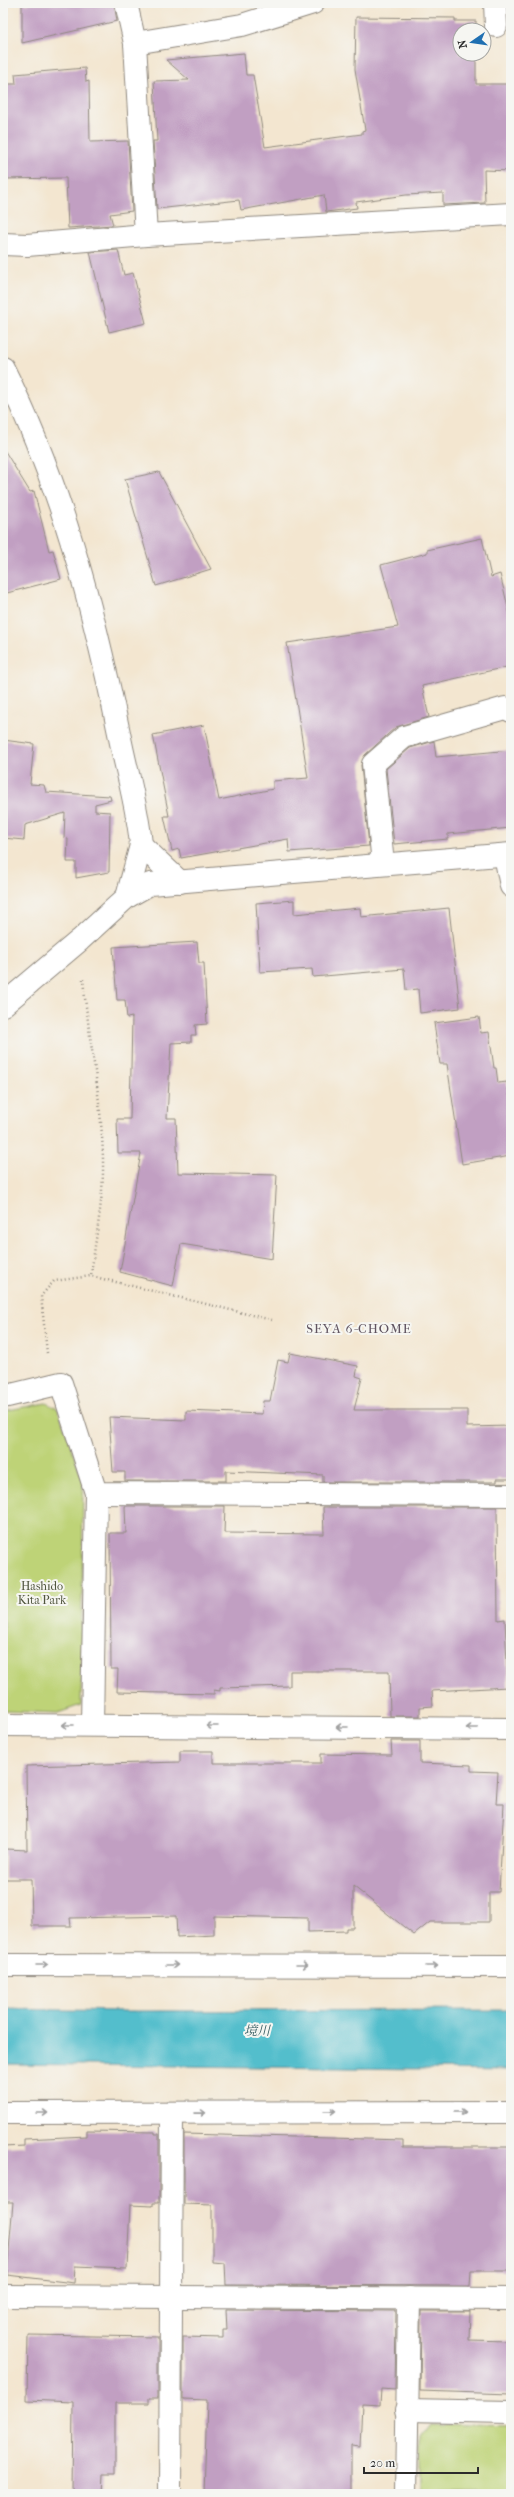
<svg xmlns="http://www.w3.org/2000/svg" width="514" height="2497" viewBox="0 0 514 2497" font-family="'IM FELL French Canon','Noto Serif JP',serif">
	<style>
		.green { fill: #bed377; stroke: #747f51 }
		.water { fill: #52becc; stroke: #3e747c }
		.building { fill: #c19fc2 }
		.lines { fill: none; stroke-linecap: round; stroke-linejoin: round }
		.minor-casing { stroke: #8f887e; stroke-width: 24 }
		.path { stroke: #8f887e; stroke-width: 2.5; stroke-dasharray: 1 3; stroke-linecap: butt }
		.minor { stroke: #fff; stroke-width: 22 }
		.oneway { stroke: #a0a0a0 }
		.labels { text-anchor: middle; stroke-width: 4; stroke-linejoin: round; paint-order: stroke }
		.park-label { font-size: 12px; fill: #50553e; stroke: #f6f6f2 }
		.neighbourhood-label { font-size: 13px; letter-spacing: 1px; fill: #605460; stroke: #f6f6f2 }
		.water-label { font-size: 13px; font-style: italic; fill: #395e63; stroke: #f6f6f2 }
	</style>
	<rect width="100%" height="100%" fill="#f6f6f2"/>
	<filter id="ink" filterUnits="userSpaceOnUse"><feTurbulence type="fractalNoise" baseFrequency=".025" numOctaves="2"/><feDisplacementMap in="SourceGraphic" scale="8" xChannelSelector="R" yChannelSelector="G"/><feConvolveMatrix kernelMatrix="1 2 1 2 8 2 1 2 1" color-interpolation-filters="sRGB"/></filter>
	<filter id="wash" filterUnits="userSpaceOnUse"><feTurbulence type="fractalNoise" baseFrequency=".012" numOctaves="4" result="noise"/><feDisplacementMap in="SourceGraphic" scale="16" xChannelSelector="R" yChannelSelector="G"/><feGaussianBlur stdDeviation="0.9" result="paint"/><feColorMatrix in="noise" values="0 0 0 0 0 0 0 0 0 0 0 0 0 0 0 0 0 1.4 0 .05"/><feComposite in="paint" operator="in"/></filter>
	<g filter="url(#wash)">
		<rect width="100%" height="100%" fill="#f3e6d0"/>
		<g class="green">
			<path d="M 46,1403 L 58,1409 L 83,1481 L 81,1705 L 58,1713 L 3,1711 L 3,1411 Z"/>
			<path d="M 432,2424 L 511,2426 L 511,2494 L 422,2494 L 422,2437 Z"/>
		</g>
		<path class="water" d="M 3,2009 L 128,2011 L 511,2010 L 511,2070 L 3,2064 Z"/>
		<g id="blocks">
			<g class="building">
				<path d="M 114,3 L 117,21 L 22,43 L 22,4 Z"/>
				<path d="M 356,17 L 455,18 L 455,21 L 476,21 L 476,30 L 460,30 L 460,54 L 476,54 L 476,84 L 509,84 L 509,93 L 511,93 L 511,171 L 484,170 L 485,203 L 443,205 L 443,193 L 406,195 L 356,202 L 357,208 L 326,212 L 324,195 L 241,210 L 239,200 L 157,209 L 153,141 L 157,141 L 154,81 L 189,80 L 166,60 L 244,53 L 246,75 L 253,75 L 265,147 L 362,134 L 362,131 L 365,130 L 355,69 Z"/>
				<path d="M 85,68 L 86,82 L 89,81 L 90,142 L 128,141 L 132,211 L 110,214 L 113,225 L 68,228 L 66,178 L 3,179 L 3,84 L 16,84 L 15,74 Z"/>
				<path d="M 118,250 L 124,275 L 133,273 L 146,323 L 109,332 L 90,252 Z"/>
				<path d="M 3,448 L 30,492 L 34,491 L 49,551 L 53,550 L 61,579 L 3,594 Z"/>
				<path d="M 159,472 L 211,569 L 156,586 L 125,479 Z"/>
				<path d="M 482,538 L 491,577 L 500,574 L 511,620 L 511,666 L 422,686 L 429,717 L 396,727 L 365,755 L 361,765 L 369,846 L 289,852 L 288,839 L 181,858 L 179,849 L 172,851 L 164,816 L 169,816 L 153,735 L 204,725 L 219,800 L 273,789 L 273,781 L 308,778 L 287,643 L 398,627 L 381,565 L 427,553 L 427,550 Z"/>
				<path d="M 3,740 L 34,744 L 30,784 L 44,785 L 46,792 L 110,796 L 111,800 L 95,804 L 95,811 L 110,812 L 109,872 L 76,878 L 76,862 L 67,862 L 68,839 L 64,838 L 65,813 L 25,825 L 24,840 L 3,838 Z"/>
				<path d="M 434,741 L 436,757 L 511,750 L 511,828 L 448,834 L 448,839 L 394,844 L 386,769 L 410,748 Z"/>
				<path d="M 294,900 L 294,914 L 360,908 L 361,917 L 449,908 L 460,1008 L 420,1013 L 418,989 L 406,990 L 404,969 L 313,977 L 312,969 L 260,972 L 256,903 Z"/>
				<path d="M 197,942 L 199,963 L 204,963 L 207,1024 L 195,1025 L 196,1035 L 191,1035 L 191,1042 L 171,1043 L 167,1118 L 176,1118 L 178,1173 L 277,1175 L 272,1259 L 181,1244 L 173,1286 L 120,1272 L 141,1153 L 118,1153 L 117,1119 L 130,1119 L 132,1017 L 127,1018 L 125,1000 L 117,1000 L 113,947 Z"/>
				<path d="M 479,1017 L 481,1033 L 489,1032 L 494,1068 L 496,1068 L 498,1083 L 507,1082 L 511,1106 L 511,1156 L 462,1164 L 447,1064 L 440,1064 L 434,1023 Z"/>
				<path d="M 290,1353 L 358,1366 L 356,1376 L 362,1378 L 354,1410 L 467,1410 L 467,1427 L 511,1426 L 511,1479 L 497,1479 L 497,1482 L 323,1482 L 323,1475 L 226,1471 L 226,1481 L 125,1481 L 125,1472 L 113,1472 L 109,1417 L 186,1420 L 186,1411 L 262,1414 L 263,1401 L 270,1401 L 278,1360 L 288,1362 Z"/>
				<path d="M 125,1506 L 225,1506 L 224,1533 L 324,1534 L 323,1507 L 497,1507 L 498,1620 L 505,1619 L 508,1687 L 432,1691 L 433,1706 L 420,1707 L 420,1716 L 390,1716 L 389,1671 L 290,1671 L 290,1686 L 220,1688 L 220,1691 L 214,1690 L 214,1694 L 117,1692 L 118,1669 L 111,1669 L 110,1533 L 126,1533 Z"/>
				<path d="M 391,1741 L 420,1741 L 420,1763 L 471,1765 L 471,1771 L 498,1772 L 496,1804 L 504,1804 L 499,1892 L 489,1892 L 489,1922 L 430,1922 L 414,1935 L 353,1886 L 353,1928 L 346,1928 L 346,1931 L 308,1932 L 308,1918 L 214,1916 L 214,1935 L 177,1937 L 176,1916 L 70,1918 L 71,1926 L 32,1926 L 31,1879 L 5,1879 L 5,1849 L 27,1850 L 26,1766 L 180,1762 L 180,1751 L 213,1751 L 213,1763 L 321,1763 L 321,1754 L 392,1755 Z"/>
				<path d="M 87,2131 L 155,2132 L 155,2134 L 159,2134 L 159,2203 L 153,2203 L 153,2206 L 130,2205 L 127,2268 L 75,2266 L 74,2283 L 7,2275 L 13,2202 L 3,2202 L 3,2147 L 24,2146 L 24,2139 L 87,2136 Z"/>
				<path d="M 184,2134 L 403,2140 L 403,2147 L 511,2147 L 511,2271 L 471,2271 L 470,2286 L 226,2285 L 225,2263 L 212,2262 L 212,2205 L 184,2204 Z"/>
				<path d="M 226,2310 L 396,2311 L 395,2390 L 381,2389 L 380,2405 L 362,2404 L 360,2447 L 351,2446 L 351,2494 L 204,2494 L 207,2400 L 183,2399 L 183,2337 L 223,2338 L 223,2330 L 227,2330 Z"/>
				<path d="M 421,2311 L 470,2311 L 469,2340 L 511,2341 L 511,2394 L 420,2391 Z"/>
				<path d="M 28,2335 L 158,2337 L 158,2398 L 149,2398 L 149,2403 L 115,2403 L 115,2474 L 103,2474 L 102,2494 L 72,2494 L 73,2402 L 27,2400 Z"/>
			</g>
		</g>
	</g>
	<g filter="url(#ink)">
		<use href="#blocks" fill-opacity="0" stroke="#8f887e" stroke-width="1"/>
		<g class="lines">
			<g class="minor-casing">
				<g id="minor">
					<path d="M 126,3 L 135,43 L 146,235"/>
					<path d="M 495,3 L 496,26"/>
					<path d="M 135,43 L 242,25 L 313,3"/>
					<path d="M 3,244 L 27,245 L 146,235 L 511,214"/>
					<path d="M 3,368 C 61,483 93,607 119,733 C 126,770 138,808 141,845"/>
					<path d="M 505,855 L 511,886"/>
					<path d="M 383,864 L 373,764 L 404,737 L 505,708 L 511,711"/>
					<path d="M 127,897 L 141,845 L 180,882"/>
					<path d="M 3,1005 L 80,940 L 127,897 L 150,884 L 511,854"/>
					<path d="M 3,1397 L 61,1383 L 96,1493 L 511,1495"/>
					<path d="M 3,1725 L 511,1729"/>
					<path d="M 92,1725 L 96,1493"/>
					<path d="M 3,1965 L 511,1966"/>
					<path d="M 3,2113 L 511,2112"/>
					<path d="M 3,2296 L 511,2299"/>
					<path d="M 406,2410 L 511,2412"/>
					<path d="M 170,2494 L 172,2113"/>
					<path d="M 406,2494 L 409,2298"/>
				</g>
			</g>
			<g class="path">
				<path d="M 83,979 C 89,1043 104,1108 103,1173 C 102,1207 95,1242 91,1276"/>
				<path d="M 47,1353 L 41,1296 L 54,1281 L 91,1276 L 272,1320"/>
			</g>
			<use href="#minor" class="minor"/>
		</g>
		<defs><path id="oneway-shaft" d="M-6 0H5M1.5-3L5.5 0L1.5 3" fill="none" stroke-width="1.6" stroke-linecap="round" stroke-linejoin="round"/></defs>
		<g class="oneway">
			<use href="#oneway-shaft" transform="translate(68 1725) rotate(-180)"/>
			<use href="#oneway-shaft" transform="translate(212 1726) rotate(-180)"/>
			<use href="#oneway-shaft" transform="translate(342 1727) rotate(-180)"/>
			<use href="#oneway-shaft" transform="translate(472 1728) rotate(-180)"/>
			<use href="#oneway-shaft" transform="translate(42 1965)"/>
			<use href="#oneway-shaft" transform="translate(172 1965)"/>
			<use href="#oneway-shaft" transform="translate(302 1965)"/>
			<use href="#oneway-shaft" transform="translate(432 1966)"/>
			<use href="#oneway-shaft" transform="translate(330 2111) rotate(-1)"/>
			<use href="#oneway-shaft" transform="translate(460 2112)"/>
			<use href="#oneway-shaft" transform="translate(42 2113)"/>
			<use href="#oneway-shaft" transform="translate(200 2113) rotate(-1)"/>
		</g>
	</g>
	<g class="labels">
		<g class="park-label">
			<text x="42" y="1590">Hashido<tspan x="42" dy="14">Kita Park</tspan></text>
		</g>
		<g class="neighbourhood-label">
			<text x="359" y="1333">SEYA 6-CHOME</text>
		</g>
		<g class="water-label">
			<text x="257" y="2035">境川</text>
		</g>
	</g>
	<rect width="514" height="2497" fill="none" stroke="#f6f6f2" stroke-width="16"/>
	<g transform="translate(472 42) rotate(257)"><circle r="19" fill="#f6f6f2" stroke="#a5a5a2"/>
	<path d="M0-3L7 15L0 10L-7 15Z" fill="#1f6fb2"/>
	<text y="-6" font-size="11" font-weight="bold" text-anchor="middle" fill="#2b2b2b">N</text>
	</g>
	<path d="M364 2467v6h114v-6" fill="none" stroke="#2b2b2b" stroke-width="2"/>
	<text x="370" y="2467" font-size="12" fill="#2b2b2b" stroke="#f6f6f2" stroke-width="3" paint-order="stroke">20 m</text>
</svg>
